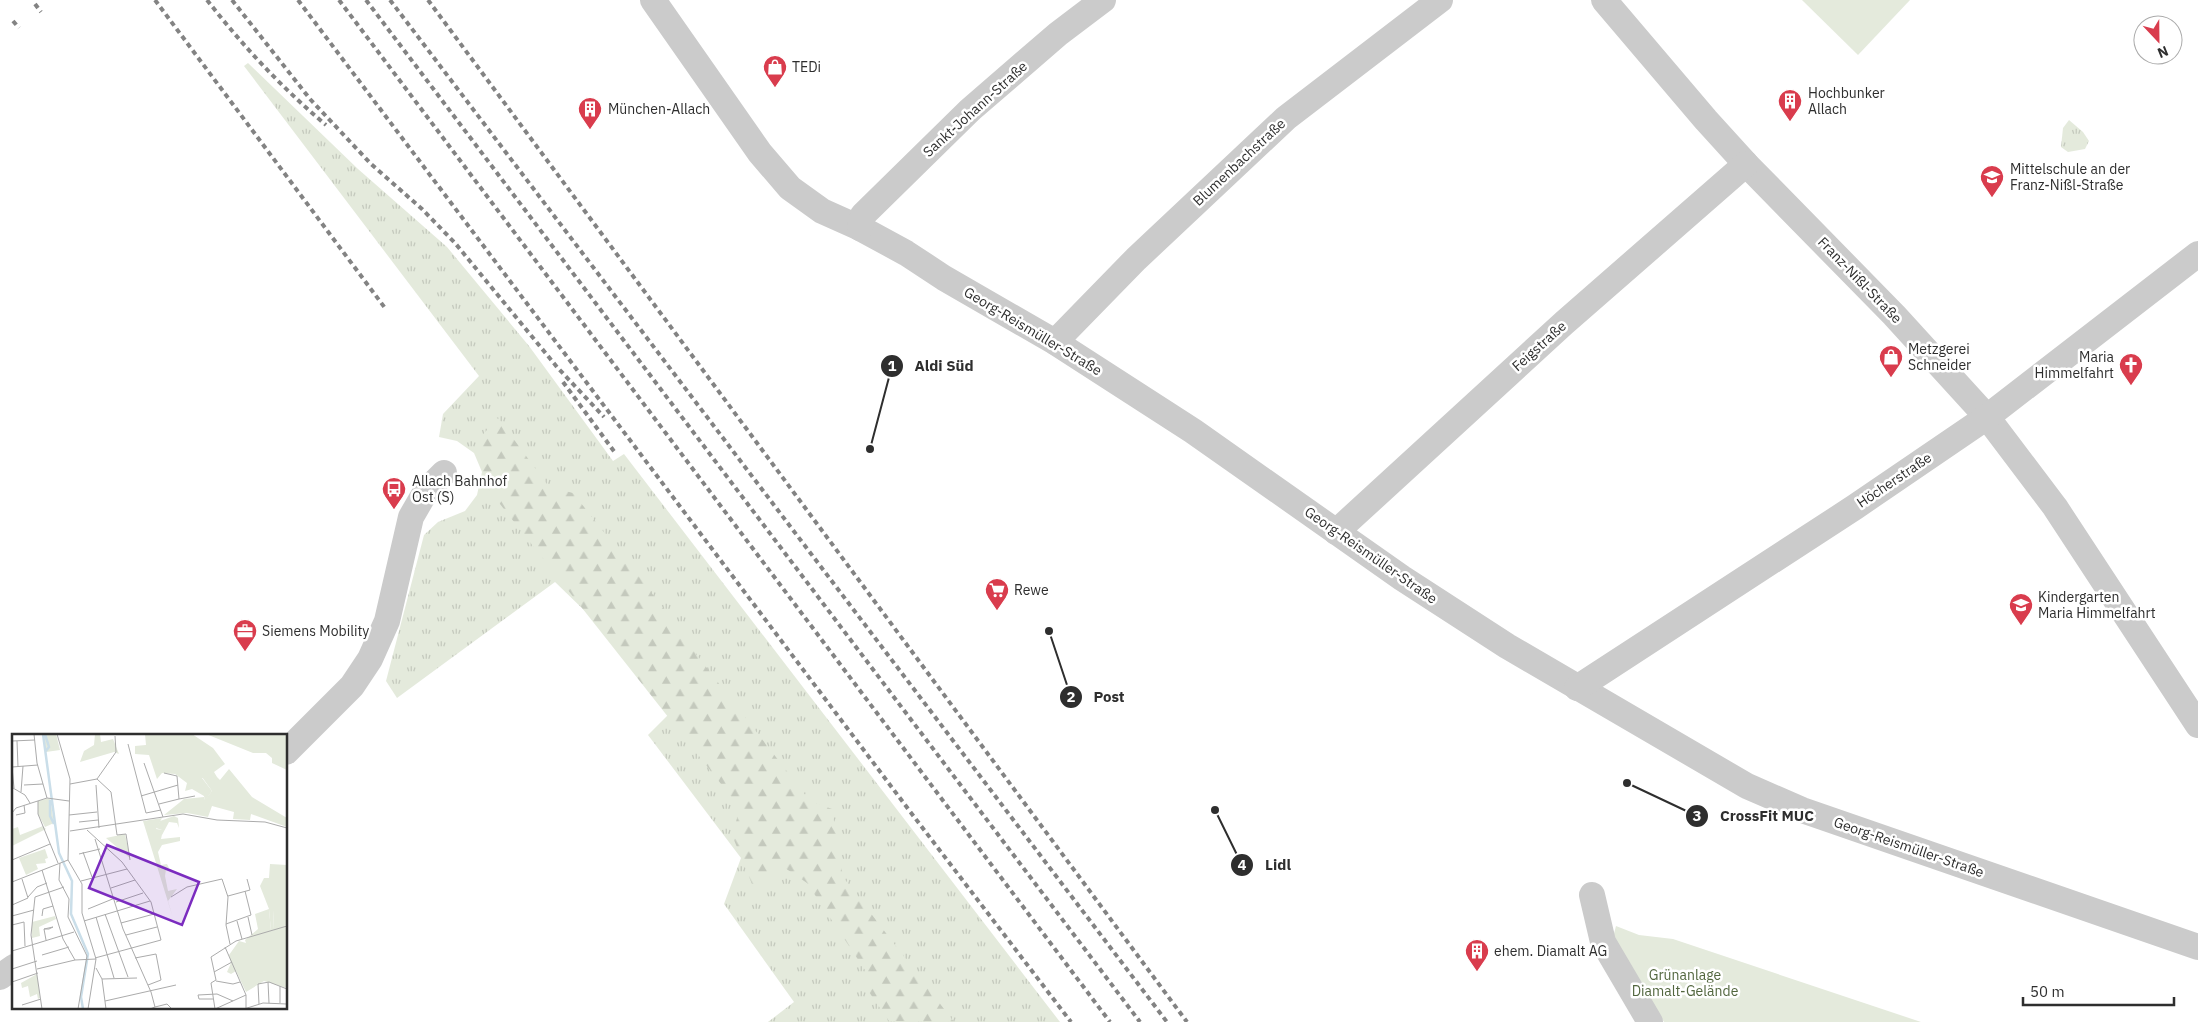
<svg xmlns="http://www.w3.org/2000/svg" width="2198" height="1022" viewBox="0 0 2198 1022" font-family="'IBM Plex Sans',sans-serif">
	<style>
		.grass { fill: url(#grass-tufts) }
		.forest { fill: url(#forest-firs) }
		.park { fill: #e4eadc }
		.lines { fill: none; stroke-linecap: round; stroke-linejoin: round }
		.minor { stroke: #cbcbcb; stroke-width: 26 }
		.rail { stroke: #838383; stroke-width: 4; stroke-dasharray: 5 4; stroke-linecap: butt }
		.labels { text-anchor: middle; stroke-width: 5; stroke-linejoin: round; paint-order: stroke }
		.poi-label { font-size: 14px; fill: #2e2e2e; stroke: #fff; text-anchor: start }
		.street-label { font-size: 14px; fill: #2e2e2e; stroke: #fff }
		.park-label { font-size: 14px; fill: #52663e; stroke: #fff }
		.inset-river { fill: none; stroke: #cadee9; stroke-width: 2.5 }
		.inset-road { fill: none; stroke: #ababab; stroke-width: 1 }
		.view { fill: #7b2cbf; fill-opacity: 0.15; stroke: #7b2cbf; stroke-width: 2.5 }
		.inset-edge { fill: none; stroke: #2e2e2e; stroke-width: 2.5 }
		.leader { fill: none; stroke: #2e2e2e; stroke-width: 2 }
		.callout-dot { fill: #2e2e2e; stroke: #fff; stroke-width: 2 }
		.mark-label { font-size: 15px; text-anchor: middle; font-weight: bold; fill: #fff }
		.callout-label { font-size: 15px; text-anchor: middle; font-weight: bold; fill: #2e2e2e; stroke: #fff; stroke-width: 5; stroke-linejoin: round; paint-order: stroke }
	</style>
	<defs>
		<pattern id="grass-tufts" width="24" height="20" patternUnits="userSpaceOnUse" patternTransform="scale(1.25)"><rect width="24" height="20" fill="#e4eadc"/><path d="M3 7l-1-3M5 7V3M7 7l1-3M15 17l-1-3M17 17v-4M19 17l1-3" fill="none" stroke="#c4c9bd"/></pattern>
		<pattern id="forest-firs" width="22" height="20" patternUnits="userSpaceOnUse" patternTransform="scale(1.25)"><rect width="22" height="20" fill="#e4eadc"/><path d="M5 1l3.5 6h-7zM16 11l3.5 6h-7z" fill="#c4c9bd"/></pattern>
	</defs>
	<rect width="100%" height="100%" fill="#fff"/>
	<g class="grass">
		<path d="M 248,63 L 358,169 L 447,247 L 529,346 L 613,461 L 624,454 L 1060,1022 L 768,1022 L 794,1002 L 724,904 L 741,858 L 648,735 L 672,711 L 618,643 L 555,582 L 397,698 L 386,681 L 424,535 L 438,522 L 465,511 L 477,495 L 482,472 L 474,453 L 457,441 L 439,437 L 443,414 L 479,376 L 244,66 Z"/>
		<path d="M 2069,120 L 2083,132 L 2089,141 L 2085,149 L 2068,152 L 2061,147 L 2063,128 Z"/>
	</g>
	<path class="forest" d="M 498,418 L 549,487 L 573,493 L 648,588 L 696,654 L 810,801 L 832,809 L 843,877 L 954,1022 L 889,1021 L 869,992 L 869,976 L 807,883 L 785,868 L 754,889 L 732,835 L 740,808 L 485,485 L 476,442 Z"/>
	<g class="park">
		<path d="M 1802,0 L 1910,0 L 1858,55 Z"/>
		<path d="M 1616,926 L 1639,935 L 1673,939 L 1921,1022 L 1664,1022 L 1612,941 Z"/>
	</g>
	<g class="lines">
		<g class="minor">
			<path d="M 653,0 L 760,153 L 790,188 L 822,211 L 860,228 L 906,253 L 944,278 L 1055,342 L 1193,431 L 1402,578 L 1507,646 L 1747,786 L 1802,810 L 2198,947"/>
			<path d="M 1604,0 L 1706,120 L 1746,164 L 1894,315 L 1987,417 L 2055,507 L 2198,725"/>
			<path d="M 860,228 L 863,215 L 970,110 L 1058,34 L 1103,0"/>
			<path d="M 1055,342 L 1136,259 L 1286,118 L 1440,0"/>
			<path d="M 1336,532 L 1564,323 L 1746,164"/>
			<path d="M 1577,688 L 1855,507 L 1987,417 L 2198,254"/>
			<path d="M 286,752 L 352,686 L 370,659 L 387,621 L 411,517 L 426,491 L 444,473"/>
			<path d="M 1592,895 L 1603,942 L 1650,1022"/>
			<path d="M 0,977 L 14,967"/>
		</g>
		<g class="rail">
			<path d="M 155,0 L 385,308"/>
			<path d="M 207,0 C 243,46 281,87 326,125"/>
			<path d="M 232,0 L 310,99 L 371,164 L 422,209 L 455,243 L 557,367 L 604,417"/>
			<path d="M 298,0 L 915,818 L 1071,1022"/>
			<path d="M 339,0 L 1110,1022"/>
			<path d="M 366,0 L 1140,1022"/>
			<path d="M 390,0 L 1167,1022"/>
			<path d="M 428,0 L 1187,1022"/>
			<path d="M 35,4 L 41,12"/>
			<path d="M 13,21 L 19,28"/>
			<path d="M 563,382 L 616,454"/>
		</g>
	</g>
	<defs>
		<g id="shop-pin" transform="scale(1.25)"><path d="M0 17L-7.5 6A9.5 9.5 0 1 1 7.5 6Z" fill="#d93c4d" stroke="#fff"/><path d="M-5-2.5h2.3a2.7 3.5 0 0 1 5.4 0H5L5.5 6h-11ZM-1.5-2.5h3a1.5 2.3 0 0 0-3 0Z" fill="#fff"/></g>
		<g id="building-pin" transform="scale(1.25)"><path d="M0 17L-7.5 6A9.5 9.5 0 1 1 7.5 6Z" fill="#d93c4d" stroke="#fff"/><path d="M-4-6H4V6H1V3H-1V6H-4ZM-2.5-4.3h1.7v1.8h-1.7ZM.8-4.3h1.7v1.8H.8ZM-2.5-1h1.7V.8h-1.7ZM.8-1h1.7V.8H.8Z" fill="#fff"/></g>
		<g id="school-pin" transform="scale(1.25)"><path d="M0 17L-7.5 6A9.5 9.5 0 1 1 7.5 6Z" fill="#d93c4d" stroke="#fff"/><path d="M0-5L7-2L0 1L-7-2ZM-4 1L0 2.5L4 1V4Q0 6-4 4Z" fill="#fff"/></g>
		<g id="church-pin" transform="scale(1.25)"><path d="M0 17L-7.5 6A9.5 9.5 0 1 1 7.5 6Z" fill="#d93c4d" stroke="#fff"/><path d="M-1.2-6h2.4v3.5h3.3v2.4h-3.3V6h-2.4V-.1h-3.3v-2.4h3.3Z" fill="#fff"/></g>
		<g id="bus-pin" transform="scale(1.25)"><path d="M0 17L-7.5 6A9.5 9.5 0 1 1 7.5 6Z" fill="#d93c4d" stroke="#fff"/><path d="M-5-6H5V4H4V6H2V4H-2V6H-4V4H-5ZM-3.5-4V0h7V-4ZM-3.5 1.2v1.5H-2V1.2ZM2 1.2v1.5H3.5V1.2Z" fill="#fff"/></g>
		<g id="supermarket-pin" transform="scale(1.25)"><path d="M0 17L-7.5 6A9.5 9.5 0 1 1 7.5 6Z" fill="#d93c4d" stroke="#fff"/><path d="M-6-5.5h2.5l.6 2H6L4.5 2H-2.5L-4.4-4H-6ZM-1.5 3.2a1.3 1.3 0 1 0 .1 0ZM3 3.2a1.3 1.3 0 1 0 .1 0Z" fill="#fff"/></g>
		<g id="office-pin" transform="scale(1.25)"><path d="M0 17L-7.5 6A9.5 9.5 0 1 1 7.5 6Z" fill="#d93c4d" stroke="#fff"/><path d="M-6-3h4V-5.5h4V-3h4V5H-6ZM-1-4.5V-3h2v-1.5ZM-6 0V1H6V0Z" fill="#fff"/></g>
	</defs>
	<g fill-rule="evenodd">
		<use href="#shop-pin" x="775" y="67"/>
		<use href="#building-pin" x="1790" y="101"/>
		<use href="#building-pin" x="590" y="109"/>
		<use href="#school-pin" x="1992" y="177"/>
		<use href="#shop-pin" x="1891" y="357"/>
		<use href="#church-pin" x="2131" y="365"/>
		<use href="#bus-pin" x="394" y="489"/>
		<use href="#supermarket-pin" x="997" y="590"/>
		<use href="#school-pin" x="2021" y="605"/>
		<use href="#office-pin" x="245" y="631"/>
		<use href="#building-pin" x="1477" y="951"/>
	</g>
	<g class="labels">
		<g class="poi-label">
			<text x="792" y="72">TEDi</text>
			<text x="1808" y="98">Hochbunker<tspan x="1808" dy="16">Allach</tspan></text>
			<text x="608" y="114">München-Allach</text>
			<text x="2010" y="174">Mittelschule an der<tspan x="2010" dy="16">Franz-Nißl-Straße</tspan></text>
			<text x="1908" y="354">Metzgerei<tspan x="1908" dy="16">Schneider</tspan></text>
			<text x="2114" y="362" text-anchor="end">Maria<tspan x="2114" dy="16">Himmelfahrt</tspan></text>
			<text x="412" y="486">Allach Bahnhof<tspan x="412" dy="16">Ost (S)</tspan></text>
			<text x="1014" y="595">Rewe</text>
			<text x="2038" y="602">Kindergarten<tspan x="2038" dy="16">Maria Himmelfahrt</tspan></text>
			<text x="262" y="636">Siemens Mobility</text>
			<text x="1494" y="956">ehem. Diamalt AG</text>
		</g>
		<g class="street-label">
			<text transform="translate(975 109) rotate(-42)" y="5">Sankt-Johann-Straße</text>
			<text transform="translate(1239 162) rotate(-43)" y="5">Blumenbachstraße</text>
			<text transform="translate(1860 280) rotate(46)" y="5">Franz-Nißl-Straße</text>
			<text transform="translate(1033 331) rotate(31)" y="5">Georg-Reismüller-Straße</text>
			<text transform="translate(1539 346) rotate(-42)" y="5">Feigstraße</text>
			<text transform="translate(1894 480) rotate(-34)" y="5">Höcherstraße</text>
			<text transform="translate(1371 555) rotate(35)" y="5">Georg-Reismüller-Straße</text>
			<text transform="translate(1909 847) rotate(19)" y="5">Georg-Reismüller-Straße</text>
		</g>
		<g class="park-label">
			<text x="1685" y="980">Grünanlage<tspan x="1685" dy="16">Diamalt-Gelände</tspan></text>
		</g>
	</g>
	<g transform="translate(12 734)">
		<rect width="275" height="275" fill="#fff"/>
		<path d="M 217,35 L 240,63 L 275,84 L 275,93 L 239,80 L 238,86 L 221,85 L 222,78 L 200,72 L 196,83 L 175,79 L 152,81 L 172,65 L 192,63 L 193,66 L 200,57 L 190,43 L 205,43 L 208,46 ZM 150,84 L 144,95 L 151,96 L 149,105 L 168,103 L 168,107 L 150,111 L 146,118 L 149,131 L 155,130 L 157,134 L 154,135 L 153,142 L 156,157 L 165,155 L 156,167 L 161,184 L 131,87 ZM 31,92 L 34,95 L 0,112 L 0,95 L 6,93 L 8,101 ZM 258,130 L 275,131 L 275,191 L 272,192 L 261,176 L 262,196 L 259,197 L 257,175 L 248,152 L 252,144 L 257,144 ZM 25,240 L 28,264 L 26,265 L 25,260 L 18,263 L 16,252 L 10,254 L 9,249 Z" fill="#e4eadc"/>
		<path d="M 83,0 L 88,0 L 89,8 L 101,5 L 107,20 L 102,18 L 68,28 L 72,17 L 82,11 ZM 133,0 L 180,0 L 201,14 L 213,30 L 202,38 L 205,43 L 190,44 L 200,57 L 193,67 L 192,62 L 180,55 L 173,57 L 175,49 L 163,40 L 150,39 L 145,45 L 137,21 L 123,20 L 123,12 L 134,11 ZM 194,0 L 275,0 L 275,36 L 260,29 L 260,24 L 254,19 L 241,19 ZM 162,82 L 166,84 L 167,94 L 165,89 L 157,88 L 150,101 L 146,101 L 146,96 L 149,99 L 150,96 L 144,94 L 148,87 ZM 271,173 L 272,192 L 275,191 L 275,254 L 252,247 L 234,258 L 224,237 L 219,240 L 215,238 L 219,229 L 217,221 L 227,207 L 234,209 L 233,206 L 246,195 L 243,180 L 257,175 L 259,197 L 262,196 L 261,176 Z" fill="#e4eadc"/>
		<path d="M 32,0 L 44,0 L 48,16 L 34,18 ZM 38,64 L 42,89 L 33,93 L 26,80 L 26,67 ZM 113,100 L 118,124 L 94,104 ZM 33,115 L 36,124 L 33,125 L 34,129 L 24,130 L 26,135 L 14,141 L 7,124 ZM 43,182 L 44,185 L 27,193 L 28,202 L 20,204 L 20,188 Z" fill="#e4eadc"/>
		<path class="inset-river" d="M 31,0 L 47,119 L 60,147 L 59,180 L 76,220 L 69,263 L 71,275M 33,18 L 37,13 L 33,0M 38,66 L 38,82 L 42,90"/>
		<path class="inset-road" d="M 22,0 L 25,29 L 35,64M 45,0 L 58,45 L 56,126 L 70,150 L 70,179 L 84,225 L 76,275M 0,7 L 23,6M 5,7 L 6,33M 116,10 L 134,79 L 149,76M 132,29 L 151,83M 152,39 L 165,42 L 167,65 L 183,62M 85,45 L 99,58 L 105,101 L 114,100 L 118,126M 58,50 L 85,45 L 104,18 L 103,2M 12,51 L 31,50M 84,51 L 87,94M 1,54 L 13,61 L 18,69M 2,54 L 0,33 L 26,31M 9,58 L 11,32M 129,62 L 166,51M 26,67 L 26,80 L 46,129M 147,70 L 167,65M 0,79 L 4,74 L 35,64 L 57,67M 4,81 L 13,79 L 12,71M 57,81 L 85,78M 67,88 L 86,86M 75,96 L 110,128 L 139,168 L 149,206 L 83,224M 58,97 L 171,80 L 205,86 L 253,88 L 275,94M 83,105 L 111,195 L 139,258 L 143,273 L 138,275M 71,118 L 80,143M 67,120 L 88,115M 0,126 L 38,110M 48,129 L 47,146 L 57,165 L 56,183 L 75,222 L 66,275M 30,136 L 51,205 L 63,226M 69,147 L 115,135M 0,148 L 56,126M 99,154 L 123,146M 216,162 L 238,156 L 235,145M 16,163 L 25,153 L 35,149M 159,163 L 175,153 L 210,145 L 216,163 L 214,191 L 218,210M 104,168 L 131,159M 0,171 L 16,164 L 10,145M 76,175 L 103,164M 93,180 L 116,243M 0,182 L 22,176M 30,182 L 31,175 L 41,172M 84,183 L 102,244M 236,183 L 240,201M 72,187 L 138,167M 225,187 L 230,205M 109,189 L 142,180M 214,190 L 239,181 L 233,157M 0,191 L 12,188 L 13,212M 32,195 L 41,193 L 37,195 L 32,195 L 34,206M 114,201 L 145,193M 213,213 L 234,261 L 234,275M 0,217 L 62,198M 30,221 L 57,213M 123,224 L 144,220 L 149,246 L 136,251M 84,234 L 90,245 L 94,275M 0,235 L 25,227M 25,235 L 63,226 L 84,225M 202,238 L 220,228M 90,245 L 125,244M 204,247 L 221,250 L 228,248M 0,248 L 26,239M 256,248 L 257,269M 186,261 L 205,260 L 221,267M 186,261 L 187,265 L 201,265M 93,267 L 164,251M 268,269 L 268,252M 247,270 L 246,250 L 257,248 L 275,255M 10,271 L 29,265M 143,273 L 155,270 L 160,275M 30,275 L 19,201 L 23,163 L 52,153M 203,275 L 199,249 L 204,246 L 199,223 L 224,207 L 275,192M 203,275 L 234,261M 232,275 L 251,269 L 275,270"/>
		<path class="view" d="M 95,111 L 187,148 L 170,191 L 77,154 Z"/>
		<rect width="275" height="275" class="inset-edge"/>
	</g>
	<path class="leader" d="M870 449L892 366M1049 631L1071 697M1627 783L1697 816M1215 810L1242 865"/>
	<g class="callout-dot">
		<circle cx="870" cy="449" r="5"/>
		<circle cx="1049" cy="631" r="5"/>
		<circle cx="1627" cy="783" r="5"/>
		<circle cx="1215" cy="810" r="5"/>
		<circle cx="892" cy="366" r="12"/>
		<circle cx="1071" cy="697" r="12"/>
		<circle cx="1697" cy="816" r="12"/>
		<circle cx="1242" cy="865" r="12"/>
	</g>
	<g class="mark-label">
		<text x="892" y="371">1</text>
		<text x="1071" y="702">2</text>
		<text x="1697" y="821">3</text>
		<text x="1242" y="870">4</text>
	</g>
	<g class="callout-label">
		<text x="944" y="371">Aldi Süd</text>
		<text x="1109" y="702">Post</text>
		<text x="1767" y="821">CrossFit MUC</text>
		<text x="1278" y="870">Lidl</text>
	</g>
	<g transform="translate(2158 40) rotate(158)"><circle r="24" fill="#ffffff" stroke="#ababab"/>
	<path d="M0-4L9 19L0 12L-9 19Z" fill="#d93c4d"/>
	<text y="-8" font-size="14" font-weight="bold" text-anchor="middle" fill="#2e2e2e">N</text>
	</g>
	<path d="M2023 997v8h151v-8" fill="none" stroke="#2e2e2e" stroke-width="2.5"/>
	<text x="2030" y="997" font-size="15" fill="#2e2e2e" stroke="#ffffff" stroke-width="4" paint-order="stroke">50 m</text>
</svg>
